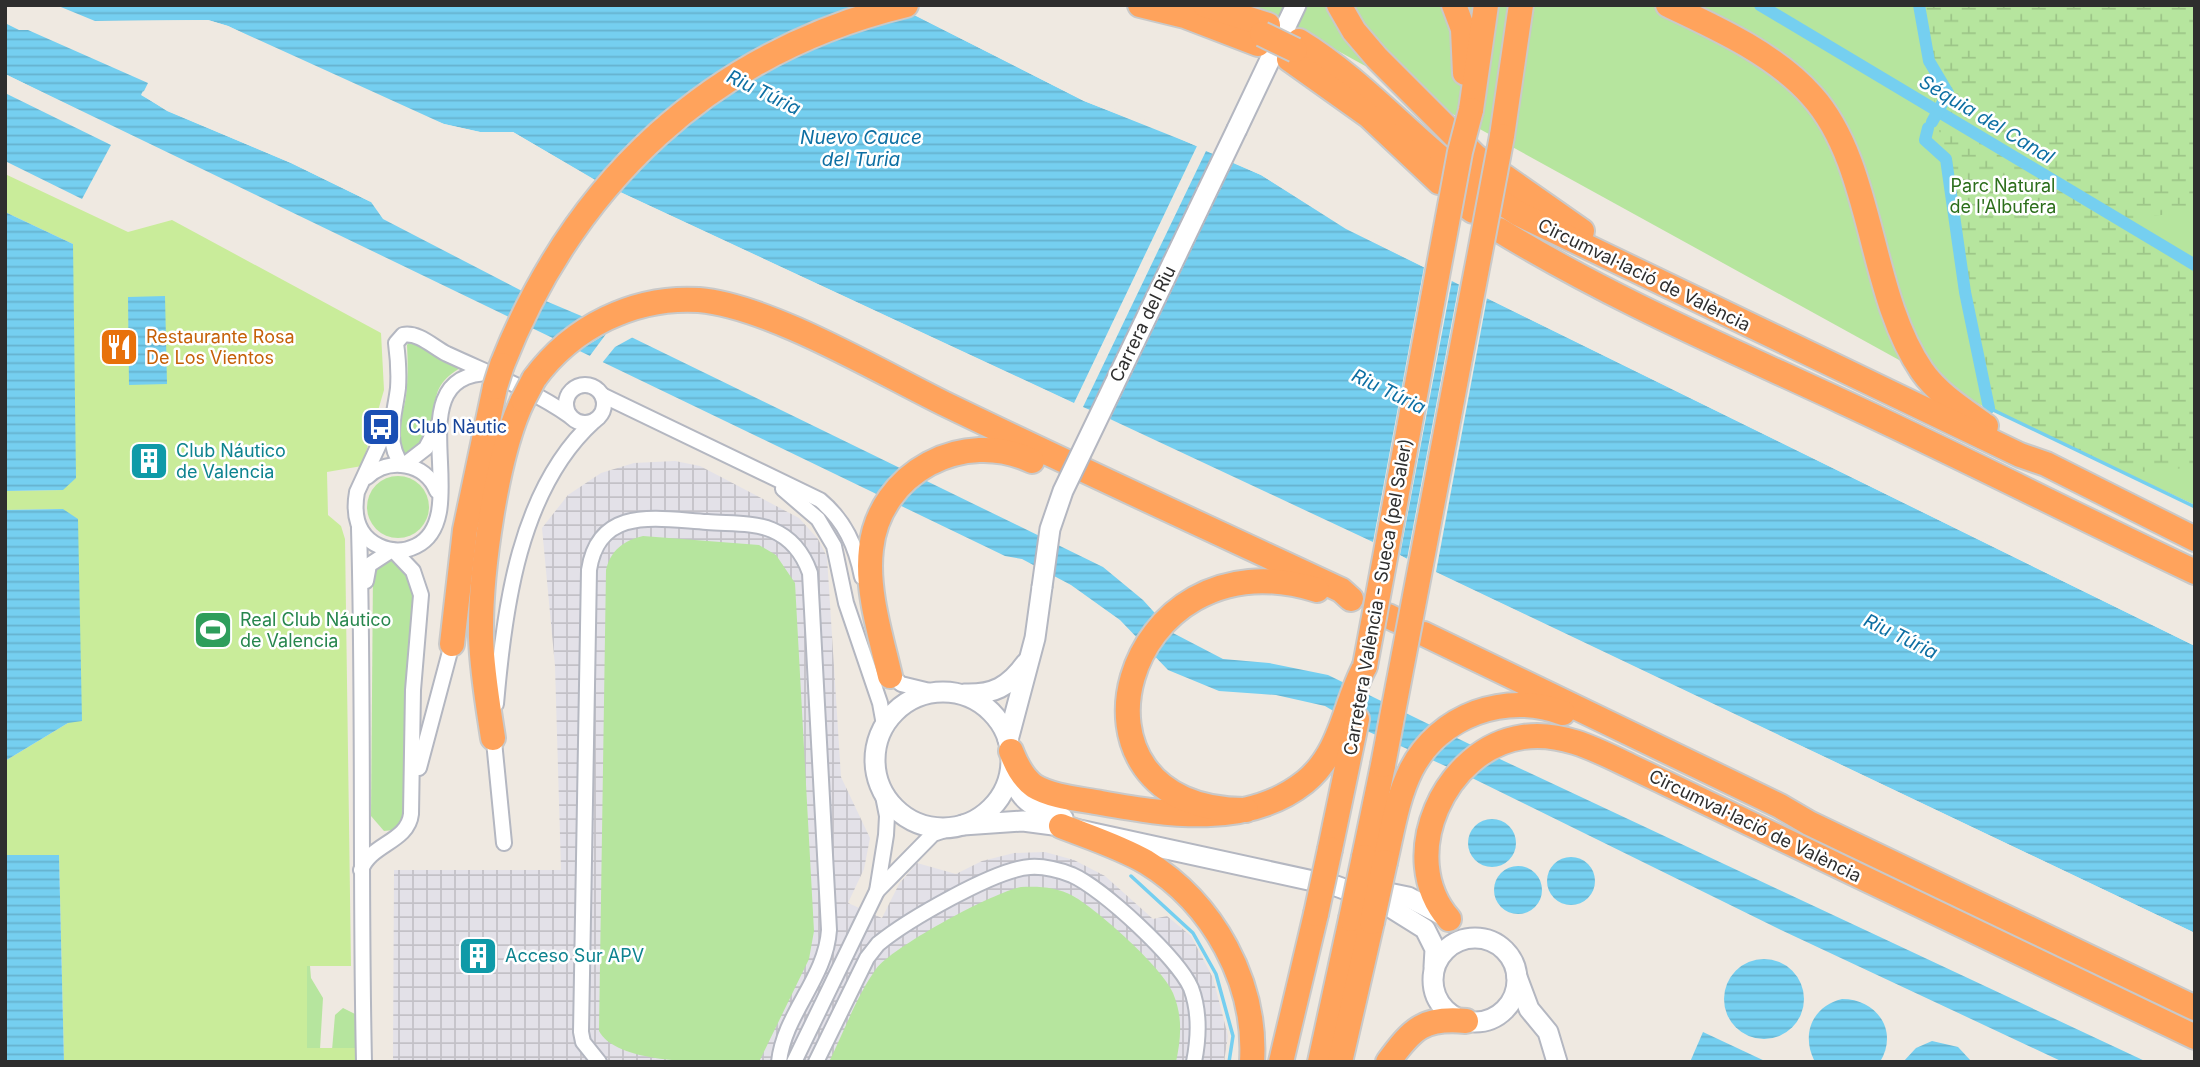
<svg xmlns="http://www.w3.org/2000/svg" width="2200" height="1067" viewBox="0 0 2200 1067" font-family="Inter,sans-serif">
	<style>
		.industrial { fill: url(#industrial-grid) }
		.grass { fill: #b6e59e }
		.wetland { fill: url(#wetland-marsh) }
		.pitch { fill: #c9ec9a }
		.water { fill: url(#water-rules) }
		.pier { fill: #efe9e1; fill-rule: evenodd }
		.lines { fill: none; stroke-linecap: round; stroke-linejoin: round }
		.stream { stroke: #75cff0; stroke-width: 3.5 }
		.canal { stroke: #75cff0; stroke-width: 12 }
		.street-casing { stroke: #b4b7c1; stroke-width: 18 }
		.secondary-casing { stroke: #b4b7c1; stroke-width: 23 }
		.highway-casing { stroke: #c9c9c9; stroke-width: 28 }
		.street { stroke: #fff; stroke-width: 14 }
		.secondary { stroke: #fff; stroke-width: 19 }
		.highway { stroke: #ffa35c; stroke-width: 24 }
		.secondary-bridge-casing { stroke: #b4b7c1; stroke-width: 23; stroke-linecap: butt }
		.highway-bridge-casing { stroke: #c9c9c9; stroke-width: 28; stroke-linecap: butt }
		.secondary-bridge { stroke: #fff; stroke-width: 19 }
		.highway-bridge { stroke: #ffa35c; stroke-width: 24 }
		.labels { text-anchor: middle; stroke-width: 5; stroke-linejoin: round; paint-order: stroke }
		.park-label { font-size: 18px; fill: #2c6e1b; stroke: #fff }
		.street-label { font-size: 18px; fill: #2e2e2e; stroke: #fff }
		.food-label { font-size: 18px; fill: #c56008; stroke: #fff; text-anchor: start }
		.transit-label { font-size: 18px; fill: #164399; stroke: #fff; text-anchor: start }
		.culture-label { font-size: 18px; fill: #0d838f; stroke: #fff; text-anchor: start }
		.leisure-label { font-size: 18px; fill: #27864d; stroke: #fff; text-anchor: start }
		.water-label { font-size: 19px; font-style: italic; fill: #0d6fa3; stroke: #fff }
	</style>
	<defs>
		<pattern id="industrial-grid" width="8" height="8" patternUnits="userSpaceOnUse" patternTransform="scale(1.75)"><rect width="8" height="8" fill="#e3e1e8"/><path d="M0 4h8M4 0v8" fill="none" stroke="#c3c1c7"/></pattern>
		<pattern id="wetland-marsh" width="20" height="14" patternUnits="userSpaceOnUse" patternTransform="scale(1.75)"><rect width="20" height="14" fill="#b6e59e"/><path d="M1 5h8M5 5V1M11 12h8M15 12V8" fill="none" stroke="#9dc588"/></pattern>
		<pattern id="water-rules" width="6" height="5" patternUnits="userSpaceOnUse" patternTransform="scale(1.75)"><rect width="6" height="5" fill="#75cff0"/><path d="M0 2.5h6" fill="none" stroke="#66b2ce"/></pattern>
	</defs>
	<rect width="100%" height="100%" fill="#efe9e1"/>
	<path class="industrial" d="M 675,461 L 700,466 L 799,518 L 818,539 L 827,557 L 841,777 L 870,838 L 864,869 L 848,903 L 882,918 L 899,884 L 917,863 L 956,874 L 982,861 L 1014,853 L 1045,852 L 1074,860 L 1105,876 L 1153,919 L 1167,916 L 1191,936 L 1213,978 L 1228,1036 L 1224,1062 L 393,1062 L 394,870 L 561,870 L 555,666 L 542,528 L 568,495 L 601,473 L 634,463 Z"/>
	<g class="grass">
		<path d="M 1245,5 L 2195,5 L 2195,505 L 1988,409 L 1329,46 Z"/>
		<path d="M 410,340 L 462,367 C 419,391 446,415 425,442 C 421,447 412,451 406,455 C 390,439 404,415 406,396 C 408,379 408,362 407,345 Z"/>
		<circle cx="398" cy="507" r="31"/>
		<path d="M 643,536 L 759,545 L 776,555 L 795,583 L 814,931 L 809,959 L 759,1062 C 721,1062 618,1067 599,1031 L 606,570 C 611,550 623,541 643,536 Z"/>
		<path d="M 386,559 L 392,559 L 413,581 L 417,594 L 404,821 L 394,830 L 384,831 L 371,816 L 373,571 Z"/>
		<path d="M 1021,887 C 1039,886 1057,887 1073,896 C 1098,910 1163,968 1173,993 C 1183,1017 1181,1038 1176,1062 L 829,1062 C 844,1032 856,997 876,969 C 892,947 993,892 1021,887 Z"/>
		<path d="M 307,966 L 310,966 L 311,978 L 323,998 L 320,1049 L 307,1049 Z"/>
		<path d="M 343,1008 L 357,1015 L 358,1062 L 331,1062 L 335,1015 Z"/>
	</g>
	<path class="wetland" d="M 1919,5 L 2190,5 L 2195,12 L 2195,211 L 2119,220 L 2195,265 L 2195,467 L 2129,473 L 1988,409 L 1965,292 Z"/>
	<path class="pitch" d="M 5,174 L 128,232 L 172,220 L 381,333 L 384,390 L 362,466 L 327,472 L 328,515 L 341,526 L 345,539 L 351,966 L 307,966 L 307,1048 L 358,1048 L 358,1062 L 64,1062 L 59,855 L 5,855 L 5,761 L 68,723 L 63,509 L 5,510 L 5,491 L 63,490 L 73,244 L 5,212 Z"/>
	<g class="water">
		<path d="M 56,5 L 895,5 L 1084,101 L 1167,133 L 1261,175 L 1346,229 L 2195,646 L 2195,933 L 1380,546 L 596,181 L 513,132 L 480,132 L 444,124 L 228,26 L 208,20 L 95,21 Z"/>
		<path d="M 5,23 L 19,30 L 28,30 L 148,83 L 142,95 L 167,111 L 291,163 L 371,202 L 383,219 L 522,291 L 629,336 L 1103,567 L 1143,600 L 1173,633 L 1223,659 L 1269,663 L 1328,675 L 1504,761 L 2147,1062 L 2063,1062 L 1781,930 L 1470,777 L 1367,731 L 1325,706 L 1276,695 L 1219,691 L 1168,670 L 1120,620 L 1071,585 L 1022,559 L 1005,556 L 5,74 Z"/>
		<path d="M 5,93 L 111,145 L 82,199 L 5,161 Z"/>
		<path d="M 5,212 L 73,244 L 76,478 L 63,490 L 5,491 Z"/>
		<path d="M 165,296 L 167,384 L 129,385 L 128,297 Z"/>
		<path d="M 63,509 L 78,519 L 82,721 L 68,723 L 5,761 L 5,510 Z"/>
		<circle cx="1492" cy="843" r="24"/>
		<path d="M 5,855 L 59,855 L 64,1062 L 5,1062 Z"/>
		<circle cx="1571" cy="881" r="24"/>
		<circle cx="1518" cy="890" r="24"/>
		<circle cx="1764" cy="999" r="40"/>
		<path d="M 1842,999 C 1877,999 1899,1031 1880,1062 L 1814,1060 C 1801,1033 1813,1006 1842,999 Z"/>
		<path d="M 1703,1032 L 1767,1062 L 1690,1062 Z"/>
		<path d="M 1932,1041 L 1958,1047 L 1972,1062 L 1903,1062 L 1916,1048 Z"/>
	</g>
	<g class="pier">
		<path d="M 867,5 L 903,5 L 1086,98 L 1169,129 L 1262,172 L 1348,225 L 2195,642 L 2195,646 L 1487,298 L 1436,572 L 2195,933 L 2195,936 L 1379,549 L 594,184 L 512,136 L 480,135 L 444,128 L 402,109 L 444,124 L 480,132 L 513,132 L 597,181 L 664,115 L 731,67 L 798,31 ZM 912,14 L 1084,101 L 1197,146 L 1074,403 L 616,190 L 679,126 L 753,76 L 818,43 ZM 1206,151 L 1213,154 L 1090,410 L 1083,407 ZM 1233,163 L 1261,175 L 1346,228 L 1424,267 L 1373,542 L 1110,419 ZM 1452,280 L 1459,284 L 1407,559 L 1400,555 Z"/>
		<path d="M 208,20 L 228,26 L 347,84 L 227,29 L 207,24 L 100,24 L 95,21 Z"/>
		<path d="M 5,74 L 151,146 L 360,246 L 350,245 L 162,155 L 151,146 L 134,141 L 5,78 Z"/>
		<path d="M 143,91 L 169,108 L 292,160 L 367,196 L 371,202 L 291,163 L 168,111 L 141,95 Z"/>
		<path d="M 589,317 L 630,333 L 635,336 L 615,347 L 602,363 L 589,357 L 606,334 L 576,352 L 552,341 Z"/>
	</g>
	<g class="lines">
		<g class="stream">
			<path d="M 1989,408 L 2195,507"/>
			<path d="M 1131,876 L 1193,933 L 1216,974 L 1233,1036 L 1229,1062"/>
		</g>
		<g class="canal">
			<path d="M 1760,5 L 2195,265"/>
			<path d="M 1919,5 L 1929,61 L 1948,93 L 1932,122"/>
			<path d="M 1928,128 L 1925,140 L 1946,159 L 1965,292 L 1989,408"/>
		</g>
		<g class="street-casing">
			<g id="street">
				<circle cx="585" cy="404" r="19"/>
				<path d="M 602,395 L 820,500 C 845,521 856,546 862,577"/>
				<path d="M 393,414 L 357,492 C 353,514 357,536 379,546 C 392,552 404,552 416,546 C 478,516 391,372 492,373"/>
				<path d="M 402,465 C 384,441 395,414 398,388 C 399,373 398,358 396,343 L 403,335 C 419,332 433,347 447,354 C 490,374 531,389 570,416"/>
				<path d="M 404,465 L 426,448 L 438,425"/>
				<path d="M 367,477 C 389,457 425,462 437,491"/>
				<path d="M 783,489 L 818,519 L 834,546 L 846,603 L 880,703 L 884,725"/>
				<path d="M 359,528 C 364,706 360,884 364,1062"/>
				<path d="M 366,581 L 369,565 L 392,550"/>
				<path d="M 886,670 L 901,684 L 934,692"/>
				<path d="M 496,704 C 504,609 519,489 594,421"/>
				<path d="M 493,731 L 504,843"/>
				<path d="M 419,768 L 452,644"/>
				<path d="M 361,870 C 370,844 408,842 411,814 L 413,690 L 421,595 L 413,571 L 394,551"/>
				<path d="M 877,891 L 933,834 L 951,828"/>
				<path d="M 599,1062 L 583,1042 L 581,1032 L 589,570 C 599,505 658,519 707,522 C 727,524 753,522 772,530 C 791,538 803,553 810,573 L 829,930 C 826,978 784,1014 779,1062"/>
				<path d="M 794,1062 L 877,891 L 886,835 L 887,816 L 882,791"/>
				<path d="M 816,1062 L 867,958 L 878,944 C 906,921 995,869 1030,867 C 1044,866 1059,870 1072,875 C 1102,888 1178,958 1191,988 C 1200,1012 1199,1037 1194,1062"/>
			</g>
		</g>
		<g class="secondary-casing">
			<g id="secondary">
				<path d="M 1237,129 L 1296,5"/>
				<circle cx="943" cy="760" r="68"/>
				<path d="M 964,694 C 993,695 1009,687 1026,663"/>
				<path d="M 1008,740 L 1035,638 L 1042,587"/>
				<path d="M 1012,768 C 1015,801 1035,808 1063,818"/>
				<path d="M 963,825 L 1023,821 L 1061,826 L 1336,886 L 1385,904 L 1425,929 L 1435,949 L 1434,967"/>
				<path d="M 1369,889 L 1408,897 L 1448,918"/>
				<circle cx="1475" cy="980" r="42"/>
				<path d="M 1517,977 L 1529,1009 L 1548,1032 L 1557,1062"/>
			</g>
		</g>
		<g class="highway-casing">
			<g id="highway">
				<path d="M 1140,5 L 1185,16 L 1258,44"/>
				<path d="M 1205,5 L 1268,25"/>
				<path d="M 1339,5 L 1354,31 L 1377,58 L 1475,156 L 1582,231"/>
				<path d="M 1454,5 L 1463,29 L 1465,73"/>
				<path d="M 1668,5 C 1717,28 1776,55 1812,96 C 1874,165 1868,292 1922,371 C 1938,394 1964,410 1986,426"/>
				<path d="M 1299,41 C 1353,74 1395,120 1444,161 C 1467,181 1493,197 1519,214 L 2020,455 L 2046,464 L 2195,539"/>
				<path d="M 1289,59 L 1369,116 L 1439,182"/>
				<path d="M 1471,110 L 1486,5"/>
				<path d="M 1502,136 L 1521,5"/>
				<path d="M 1465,205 L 1473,211"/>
				<path d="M 1499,230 C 1608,297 1725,347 1841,401 C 1960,456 2077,516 2195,572"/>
				<path d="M 502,365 C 574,182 712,52 906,5"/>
				<path d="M 534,379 C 572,327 634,296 699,300 C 769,306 878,371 943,403 C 1075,467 1208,528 1341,590 L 1351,599"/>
				<path d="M 1388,616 L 1396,620"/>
				<path d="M 1424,634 L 1780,806 L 1809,823 L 2195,1008"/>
				<path d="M 452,644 L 465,530 L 495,387"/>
				<path d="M 890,676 C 881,637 866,590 871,549 C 879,472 964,428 1032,461"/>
				<path d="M 493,738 C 488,705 482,671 481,637 C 480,574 496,455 523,400"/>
				<path d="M 1011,751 C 1016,764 1022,777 1034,786 C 1052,797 1080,799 1101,803 C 1169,815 1247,828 1305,782 C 1342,752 1344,705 1365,666"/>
				<path d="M 1246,810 C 1046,811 1120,529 1317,590"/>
				<path d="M 1061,826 C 1089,837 1120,847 1146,862 C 1213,903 1257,982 1252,1062"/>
				<path d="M 1330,849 L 1357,719"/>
				<path d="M 1364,857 L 1383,765"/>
				<path d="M 1385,862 C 1392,832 1397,798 1411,770 C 1439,715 1506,691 1563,713"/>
				<path d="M 1449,919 C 1395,857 1445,748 1523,737 C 1561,731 1597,750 1630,766 L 2195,1037"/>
				<path d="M 1281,1062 L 1316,914"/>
				<path d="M 1320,1062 L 1351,919"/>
				<path d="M 1340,1062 L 1372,922"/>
				<path d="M 1388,1062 C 1413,1028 1424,1017 1466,1021"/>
			</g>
		</g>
		<use href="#street" class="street"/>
		<use href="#secondary" class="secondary"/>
		<use href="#highway" class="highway"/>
		<g class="secondary-bridge-casing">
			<path id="secondary-bridge" d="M 1042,587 L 1050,529 L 1063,491 L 1237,129"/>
		</g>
		<g class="highway-bridge-casing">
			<g id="highway-bridge">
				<path d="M 1262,34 L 1295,50"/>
				<path d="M 495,387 L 502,365"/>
				<path d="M 523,400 L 534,379"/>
				<path d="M 1365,666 L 1460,152 L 1471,110"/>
				<path d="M 1383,765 L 1502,136"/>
				<path d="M 1316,914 L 1330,849"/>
				<path d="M 1351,919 L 1364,857"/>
				<path d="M 1372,922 L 1385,862"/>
			</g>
		</g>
		<use href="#secondary-bridge" class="secondary-bridge"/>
		<use href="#highway-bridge" class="highway-bridge"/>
	</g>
	<defs>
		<g id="restaurant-square" transform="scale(2.0125)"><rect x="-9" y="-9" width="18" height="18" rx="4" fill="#e8710a" stroke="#fff"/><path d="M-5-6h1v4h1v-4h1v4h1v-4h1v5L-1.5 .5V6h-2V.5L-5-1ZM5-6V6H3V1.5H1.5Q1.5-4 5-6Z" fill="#fff"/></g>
		<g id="bus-square" transform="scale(2.0125)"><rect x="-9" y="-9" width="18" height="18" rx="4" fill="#1a4fb4" stroke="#fff"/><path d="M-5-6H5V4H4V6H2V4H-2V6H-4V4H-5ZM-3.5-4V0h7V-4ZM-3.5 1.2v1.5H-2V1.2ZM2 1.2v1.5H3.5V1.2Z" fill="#fff"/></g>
		<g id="building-square" transform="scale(2.0125)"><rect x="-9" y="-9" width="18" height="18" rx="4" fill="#0f9aa8" stroke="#fff"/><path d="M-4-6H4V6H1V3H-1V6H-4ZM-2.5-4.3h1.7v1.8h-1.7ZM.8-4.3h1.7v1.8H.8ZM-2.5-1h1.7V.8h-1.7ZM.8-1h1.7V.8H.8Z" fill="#fff"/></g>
		<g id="stadium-square" transform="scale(2.0125)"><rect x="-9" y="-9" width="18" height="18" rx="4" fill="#2e9e5b" stroke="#fff"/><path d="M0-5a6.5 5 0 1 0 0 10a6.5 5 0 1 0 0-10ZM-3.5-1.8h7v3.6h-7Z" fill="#fff"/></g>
	</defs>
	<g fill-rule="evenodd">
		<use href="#restaurant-square" x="119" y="347"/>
		<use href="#bus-square" x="381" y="427"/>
		<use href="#building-square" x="149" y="461"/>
		<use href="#stadium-square" x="213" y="630"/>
		<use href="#building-square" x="478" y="956"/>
	</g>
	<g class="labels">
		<g class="park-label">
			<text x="2003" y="192">Parc Natural<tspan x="2003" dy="21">de l'Albufera</tspan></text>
		</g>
		<g class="street-label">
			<text transform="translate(1644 275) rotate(26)" y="6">Circumval·lació de València</text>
			<text transform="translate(1143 324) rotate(-64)" y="6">Carrera del Riu</text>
			<text transform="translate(1378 597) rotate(-80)" y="6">Carretera València - Sueca (pel Saler)</text>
			<text transform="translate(1755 826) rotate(26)" y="6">Circumval·lació de València</text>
		</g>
		<g class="food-label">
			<text x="146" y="343">Restaurante Rosa<tspan x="146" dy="21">De Los Vientos</tspan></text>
		</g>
		<g class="transit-label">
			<text x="408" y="433">Club Nàutic</text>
		</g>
		<g class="culture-label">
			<text x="176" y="457">Club Náutico<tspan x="176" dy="21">de Valencia</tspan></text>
			<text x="505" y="962">Acceso Sur APV</text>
		</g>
		<g class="leisure-label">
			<text x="240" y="626">Real Club Náutico<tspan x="240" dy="21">de Valencia</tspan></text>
		</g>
		<g class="water-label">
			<text transform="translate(764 92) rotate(26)" y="7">Riu Túria</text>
			<text transform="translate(1987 119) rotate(31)" y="7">Séquia del Canal</text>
			<text x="861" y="144">Nuevo Cauce<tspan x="861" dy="22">del Turia</tspan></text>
			<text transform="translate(1389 391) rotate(26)" y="7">Riu Túria</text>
			<text transform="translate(1901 636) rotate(26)" y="7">Riu Túria</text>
		</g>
	</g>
	<rect width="2200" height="1067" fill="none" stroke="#2e2e2e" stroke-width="14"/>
</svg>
